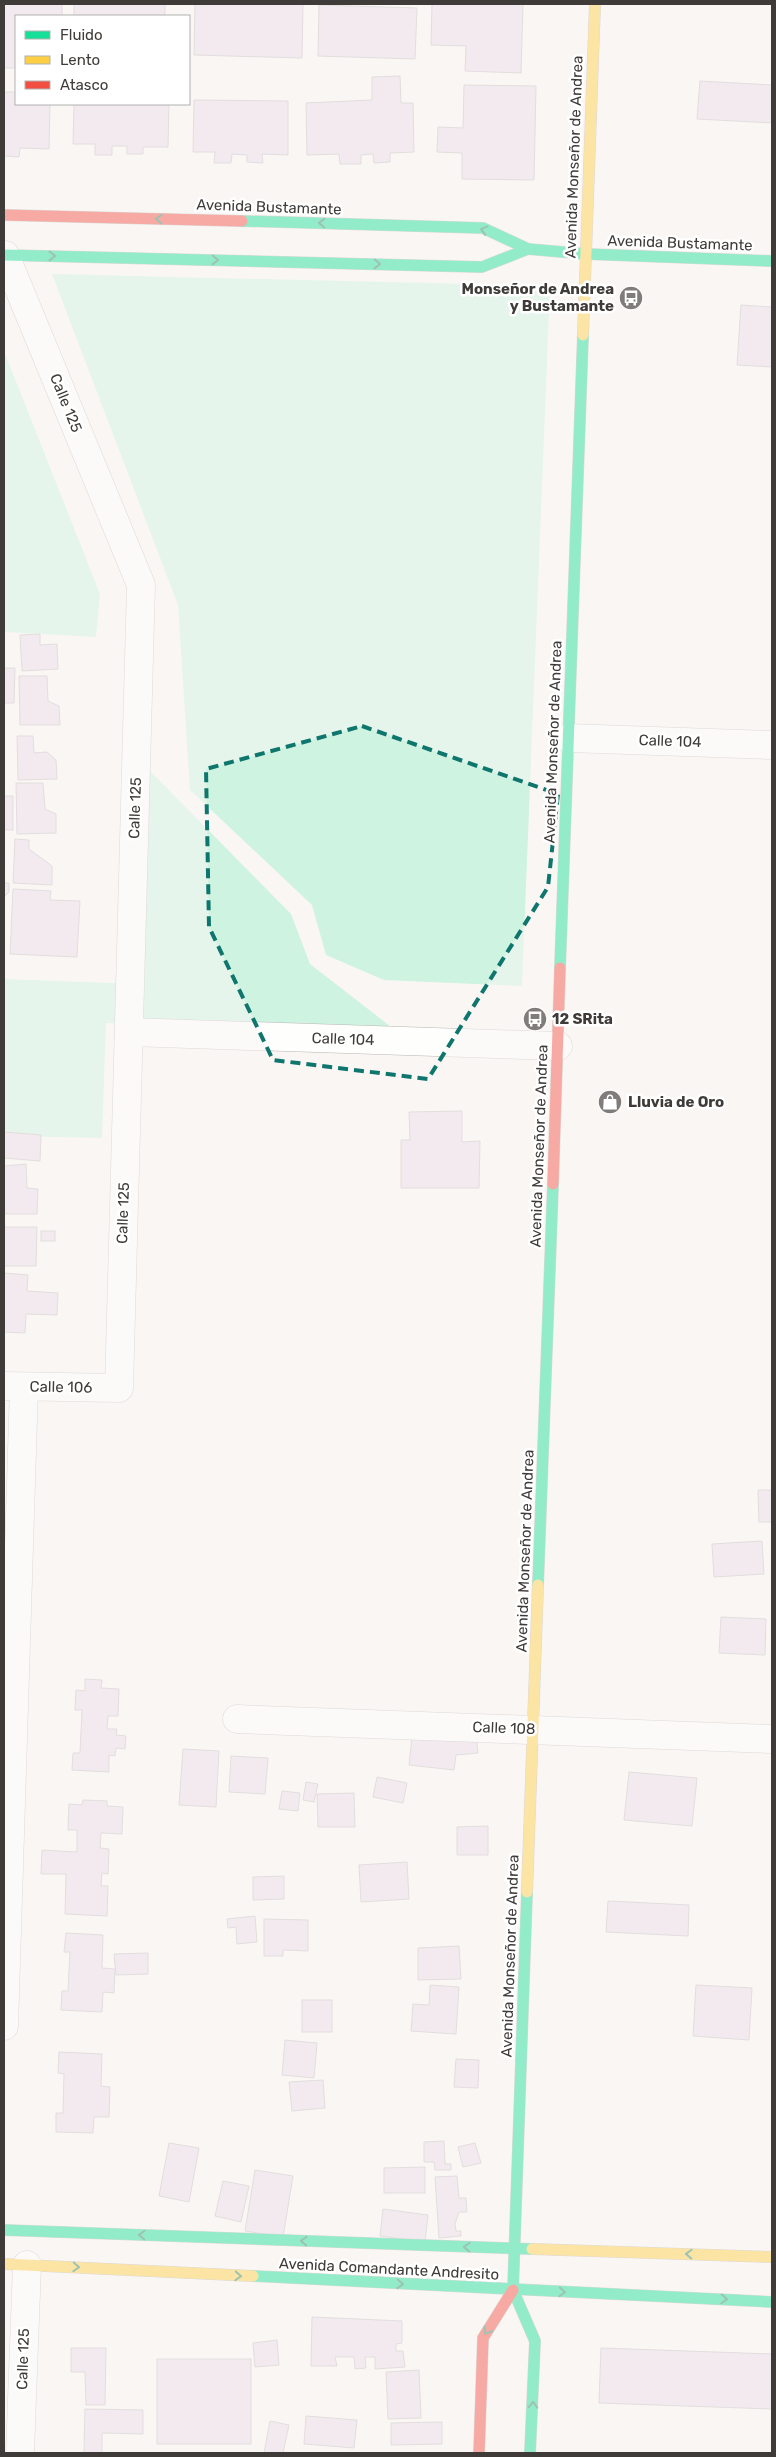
<svg xmlns="http://www.w3.org/2000/svg" width="776" height="2457" viewBox="0 0 776 2457" font-family="Rubik,sans-serif">
	<style>
		.green { fill: #cef3e0 }
		.building { fill: #eadcea; stroke: #c4c1c1 }
		.lines { fill: none; stroke-linecap: round; stroke-linejoin: round }
		.street-casing { stroke: #bab7b5; stroke-width: 29 }
		.fast-casing { stroke: #bab7b5; stroke-width: 12 }
		.slow-casing { stroke: #bab7b5; stroke-width: 12 }
		.jam-casing { stroke: #bab7b5; stroke-width: 12 }
		.street { stroke: #fefefd; stroke-width: 28 }
		.fast { stroke: #16e098; stroke-width: 11 }
		.slow { stroke: #ffcf43; stroke-width: 11 }
		.jam { stroke: #f24e42; stroke-width: 11 }
		.oneway { stroke: #2d8564 }
		.marked { fill: none; stroke: #0f766e; stroke-width: 4; stroke-dasharray: 10 6; stroke-linejoin: round }
		.labels { text-anchor: middle; stroke-width: 5; stroke-linejoin: round; paint-order: stroke }
		.street-label { font-size: 15px; fill: #3f3b39; stroke: #fff }
		.poi-label { font-size: 15px; font-weight: bold; fill: #3f3b39; stroke: #fff; text-anchor: start }
	</style>
	<rect width="100%" height="100%" fill="#faf6f4"/>
	<g class="green">
		<path d="M 52,274 L 550,286 L 522,986 L 384,980 L 326,955 L 312,905 L 190,790 L 178,605 Z"/>
		<path d="M 4,351 L 100,594 L 96,637 L 4,632 Z"/>
		<path d="M 148,769 L 291,914 L 310,964 L 404,1037 L 106,1023 L 102,1138 L 4,1136 L 4,979 L 140,984 Z"/>
	</g>
	<g class="building">
		<path d="M 4,4 L 62,4 L 62,16 L 16,16 L 16,68 L 4,68 Z"/>
		<rect x="74" y="4" width="91" height="12"/>
		<path d="M 195,4 L 303,4 L 302,58 L 194,55 Z"/>
		<path d="M 432,4 L 523,4 L 521,73 L 465,71 L 466,46 L 431,45 Z"/>
		<path d="M 319,5 L 417,8 L 415,59 L 318,56 Z"/>
		<path d="M 400,76 L 401,103 L 413,103 L 414,152 L 390,153 L 390,162 L 374,163 L 373,154 L 361,155 L 361,164 L 340,164 L 339,154 L 307,155 L 306,103 L 372,100 L 372,77 Z"/>
		<path d="M 700,81 L 772,85 L 772,123 L 697,119 Z"/>
		<path d="M 464,85 L 536,86 L 534,180 L 462,179 L 462,153 L 437,152 L 438,127 L 463,128 Z"/>
		<path d="M 4,92 L 16,92 L 16,104 L 50,104 L 49,149 L 20,148 L 19,157 L 4,156 Z"/>
		<path d="M 194,100 L 288,101 L 288,155 L 262,154 L 263,163 L 247,162 L 247,155 L 232,154 L 231,163 L 214,163 L 215,152 L 193,152 Z"/>
		<path d="M 74,104 L 169,104 L 168,147 L 143,147 L 143,154 L 127,154 L 127,146 L 112,146 L 112,155 L 95,155 L 95,144 L 73,144 Z"/>
		<path d="M 741,305 L 772,307 L 772,367 L 737,365 Z"/>
		<path d="M 40,634 L 40,645 L 57,644 L 58,669 L 22,671 L 20,635 Z"/>
		<path d="M 4,668 L 15,668 L 14,703 L 4,703 Z"/>
		<path d="M 19,676 L 47,676 L 48,701 L 59,706 L 60,725 L 20,725 Z"/>
		<path d="M 17,736 L 33,736 L 34,753 L 47,752 L 56,760 L 57,779 L 18,780 Z"/>
		<path d="M 16,783 L 43,783 L 45,809 L 56,814 L 56,833 L 17,834 Z"/>
		<rect x="4" y="796" width="9" height="34"/>
		<path d="M 15,839 L 29,840 L 29,849 L 52,866 L 52,885 L 13,883 Z"/>
		<path d="M 4,883 L 9,883 L 9,892 L 4,897 L 4,904 Z"/>
		<path d="M 13,889 L 51,891 L 50,900 L 80,901 L 77,957 L 10,954 Z"/>
		<path d="M 462,1111 L 462,1142 L 480,1141 L 479,1188 L 401,1188 L 401,1140 L 410,1140 L 409,1112 Z"/>
		<path d="M 4,1132 L 41,1135 L 40,1161 L 4,1158 Z"/>
		<path d="M 26,1164 L 27,1188 L 38,1189 L 37,1214 L 4,1214 L 4,1166 Z"/>
		<path d="M 4,1227 L 37,1227 L 36,1266 L 4,1266 Z"/>
		<rect x="41" y="1231" width="14" height="10"/>
		<path d="M 4,1273 L 28,1275 L 27,1291 L 58,1293 L 57,1315 L 26,1314 L 25,1333 L 4,1332 Z"/>
		<path d="M 758,1490 L 772,1490 L 772,1522 L 759,1522 Z"/>
		<path d="M 762,1541 L 764,1574 L 714,1577 L 712,1544 Z"/>
		<path d="M 721,1617 L 766,1619 L 765,1655 L 719,1653 Z"/>
		<path d="M 85,1679 L 102,1680 L 101,1688 L 119,1689 L 118,1716 L 108,1716 L 107,1729 L 117,1729 L 116,1735 L 126,1736 L 125,1749 L 116,1748 L 115,1756 L 109,1755 L 109,1772 L 72,1770 L 73,1753 L 80,1753 L 82,1710 L 75,1710 L 76,1690 L 85,1691 Z"/>
		<path d="M 413,1728 L 476,1735 L 478,1753 L 456,1755 L 454,1770 L 409,1765 Z"/>
		<path d="M 183,1749 L 219,1751 L 216,1807 L 179,1805 Z"/>
		<path d="M 231,1756 L 268,1758 L 265,1794 L 229,1792 Z"/>
		<path d="M 629,1772 L 697,1778 L 692,1826 L 624,1820 Z"/>
		<path d="M 377,1777 L 407,1783 L 403,1803 L 373,1797 Z"/>
		<path d="M 306,1782 L 318,1784 L 314,1802 L 303,1800 Z"/>
		<path d="M 282,1791 L 300,1793 L 298,1811 L 279,1809 Z"/>
		<path d="M 354,1793 L 355,1827 L 318,1827 L 317,1794 Z"/>
		<path d="M 83,1800 L 107,1801 L 107,1806 L 123,1807 L 122,1834 L 101,1833 L 100,1848 L 109,1849 L 108,1874 L 102,1873 L 101,1886 L 108,1886 L 107,1916 L 65,1914 L 66,1874 L 41,1874 L 42,1850 L 77,1852 L 77,1830 L 68,1830 L 69,1804 L 82,1805 Z"/>
		<path d="M 488,1826 L 488,1855 L 457,1855 L 457,1827 Z"/>
		<path d="M 407,1862 L 409,1899 L 361,1902 L 359,1865 Z"/>
		<path d="M 284,1876 L 284,1899 L 253,1900 L 253,1877 Z"/>
		<path d="M 608,1901 L 689,1905 L 688,1936 L 606,1932 Z"/>
		<path d="M 255,1916 L 257,1942 L 237,1944 L 236,1927 L 228,1928 L 227,1919 Z"/>
		<path d="M 264,1919 L 308,1920 L 308,1951 L 283,1950 L 283,1956 L 264,1956 Z"/>
		<path d="M 66,1933 L 103,1935 L 102,1968 L 115,1969 L 114,1993 L 103,1992 L 102,2012 L 61,2010 L 62,1991 L 68,1991 L 70,1952 L 64,1952 Z"/>
		<path d="M 459,1946 L 461,1979 L 418,1980 L 418,1948 Z"/>
		<path d="M 148,1953 L 148,1974 L 116,1975 L 114,1954 Z"/>
		<path d="M 430,1985 L 459,1987 L 456,2034 L 411,2031 L 413,2004 L 429,2005 Z"/>
		<path d="M 696,1985 L 752,1988 L 749,2040 L 693,2036 Z"/>
		<rect x="302" y="2000" width="30" height="32"/>
		<path d="M 285,2040 L 317,2043 L 314,2078 L 282,2075 Z"/>
		<path d="M 59,2052 L 102,2054 L 101,2086 L 110,2087 L 109,2117 L 94,2117 L 93,2133 L 56,2132 L 56,2113 L 63,2113 L 64,2074 L 58,2073 Z"/>
		<path d="M 456,2059 L 479,2060 L 478,2088 L 454,2087 Z"/>
		<path d="M 323,2080 L 325,2108 L 292,2111 L 289,2082 Z"/>
		<path d="M 444,2141 L 445,2164 L 451,2164 L 451,2170 L 435,2170 L 434,2162 L 424,2162 L 424,2142 Z"/>
		<path d="M 169,2143 L 199,2148 L 189,2202 L 159,2196 Z"/>
		<path d="M 475,2143 L 481,2163 L 463,2167 L 458,2147 Z"/>
		<path d="M 425,2167 L 425,2193 L 384,2193 L 384,2168 Z"/>
		<path d="M 255,2170 L 293,2176 L 283,2237 L 245,2231 Z"/>
		<path d="M 457,2176 L 459,2198 L 466,2198 L 467,2212 L 459,2212 L 455,2224 L 456,2231 L 461,2231 L 461,2236 L 439,2238 L 435,2177 Z"/>
		<path d="M 223,2181 L 249,2186 L 241,2222 L 215,2216 Z"/>
		<path d="M 383,2209 L 428,2215 L 425,2242 L 380,2236 Z"/>
		<path d="M 312,2317 L 402,2321 L 402,2343 L 396,2344 L 396,2351 L 403,2351 L 405,2367 L 375,2369 L 375,2357 L 365,2357 L 366,2368 L 355,2369 L 354,2357 L 335,2357 L 337,2366 L 311,2366 Z"/>
		<path d="M 277,2340 L 279,2365 L 255,2367 L 253,2343 Z"/>
		<path d="M 71,2348 L 106,2348 L 105,2405 L 86,2405 L 85,2372 L 71,2372 Z"/>
		<path d="M 601,2348 L 772,2354 L 772,2409 L 599,2403 Z"/>
		<rect x="157" y="2359" width="94" height="85"/>
		<path d="M 419,2370 L 421,2418 L 388,2419 L 386,2372 Z"/>
		<path d="M 85,2409 L 143,2410 L 143,2434 L 102,2433 L 102,2453 L 84,2453 Z"/>
		<path d="M 306,2416 L 357,2420 L 354,2448 L 304,2444 Z"/>
		<path d="M 270,2421 L 289,2425 L 283,2453 L 264,2453 Z"/>
		<path d="M 442,2422 L 442,2444 L 391,2445 L 391,2423 Z"/>
	</g>
	<g class="lines">
		<g class="street-casing">
			<g id="street">
				<path d="M 568,738 L 772,745"/>
				<path d="M 129,1032 L 558,1046"/>
				<path d="M 4,1386 L 119,1388 L 141,585 L 5,255"/>
				<path d="M 237,1719 L 772,1739"/>
				<path d="M 4,2026 L 24,1387"/>
				<path d="M 20,2453 L 27,2265"/>
			</g>
		</g>
		<g class="fast-casing">
			<g id="fast">
				<path d="M 242,221 L 483,228 L 528,249 L 586,254 L 772,261"/>
				<path d="M 4,255 L 482,267 L 528,249"/>
				<path d="M 560,968 L 583,335"/>
				<path d="M 538,1585 L 553,1184"/>
				<path d="M 527,1892 L 513,2290 L 535,2341 L 530,2453"/>
				<path d="M 4,2230 L 532,2249"/>
				<path d="M 253,2276 L 772,2302"/>
			</g>
		</g>
		<g class="slow-casing">
			<g id="slow">
				<path d="M 583,335 L 595,4"/>
				<path d="M 527,1892 L 538,1585"/>
				<path d="M 532,2249 L 772,2257"/>
				<path d="M 4,2264 L 253,2276"/>
			</g>
		</g>
		<g class="jam-casing">
			<g id="jam">
				<path d="M 4,215 L 242,221"/>
				<path d="M 553,1184 L 560,968"/>
				<path d="M 479,2453 L 483,2338 L 513,2290"/>
			</g>
		</g>
		<use href="#street" class="street"/>
		<use href="#fast" class="fast"/>
		<use href="#slow" class="slow"/>
		<use href="#jam" class="jam"/>
	</g>
	<defs><path id="oneway-chevron" d="M-2-3.5L2.5 0L-2 3.5" fill="none" stroke-width="1.6" stroke-linecap="round" stroke-linejoin="round" transform="scale(1.25)"/></defs>
	<g class="oneway">
		<use href="#oneway-chevron" transform="translate(159 219) rotate(-178)"/>
		<use href="#oneway-chevron" transform="translate(322 223) rotate(-178)"/>
		<use href="#oneway-chevron" transform="translate(484 230) rotate(-165)"/>
		<use href="#oneway-chevron" transform="translate(52 256) rotate(1)"/>
		<use href="#oneway-chevron" transform="translate(215 260) rotate(1)"/>
		<use href="#oneway-chevron" transform="translate(377 264) rotate(1)"/>
		<use href="#oneway-chevron" transform="translate(142 2235) rotate(-178)"/>
		<use href="#oneway-chevron" transform="translate(304 2241) rotate(-178)"/>
		<use href="#oneway-chevron" transform="translate(467 2247) rotate(-178)"/>
		<use href="#oneway-chevron" transform="translate(689 2254) rotate(-178)"/>
		<use href="#oneway-chevron" transform="translate(76 2267) rotate(3)"/>
		<use href="#oneway-chevron" transform="translate(238 2276) rotate(3)"/>
		<use href="#oneway-chevron" transform="translate(400 2284) rotate(3)"/>
		<use href="#oneway-chevron" transform="translate(562 2292) rotate(3)"/>
		<use href="#oneway-chevron" transform="translate(724 2299) rotate(3)"/>
		<use href="#oneway-chevron" transform="translate(487 2331) rotate(122)"/>
		<use href="#oneway-chevron" transform="translate(533 2405) rotate(-88)"/>
	</g>
	<path d="M0 0H776V2457H0ZM 362,726 L 558,794 L 548,887 L 428,1079 L 273,1060 L 209,927 L 206,769 Z" fill="#faf6f4" fill-opacity=".55" fill-rule="evenodd"/>
	<path class="marked" d="M 362,726 L 558,794 L 548,887 L 428,1079 L 273,1060 L 209,927 L 206,769 Z"/>
	<defs>
		<g id="bus-disc" transform="scale(1.25)"><circle r="9.5" fill="#807c7a" stroke="#fff"/><path d="M-5-6H5V4H4V6H2V4H-2V6H-4V4H-5ZM-3.5-4V0h7V-4ZM-3.5 1.2v1.5H-2V1.2ZM2 1.2v1.5H3.5V1.2Z" fill="#fff"/></g>
		<g id="shop-disc" transform="scale(1.25)"><circle r="9.5" fill="#807c7a" stroke="#fff"/><path d="M-5-2.5h2.3a2.7 3.5 0 0 1 5.4 0H5L5.5 6h-11ZM-1.5-2.5h3a1.5 2.3 0 0 0-3 0Z" fill="#fff"/></g>
	</defs>
	<g fill-rule="evenodd">
		<use href="#bus-disc" x="631" y="298"/>
		<use href="#bus-disc" x="535" y="1019"/>
		<use href="#shop-disc" x="610" y="1102"/>
	</g>
	<g class="labels">
		<g class="street-label">
			<text transform="translate(574 157) rotate(-88)" y="5">Avenida Monseñor de Andrea</text>
			<text transform="translate(269 207) rotate(2)" y="5">Avenida Bustamante</text>
			<text transform="translate(680 243) rotate(2)" y="5">Avenida Bustamante</text>
			<text transform="translate(66 403) rotate(68)" y="5">Calle 125</text>
			<text transform="translate(670 741) rotate(2)" y="5">Calle 104</text>
			<text transform="translate(553 742) rotate(-88)" y="5">Avenida Monseñor de Andrea</text>
			<text transform="translate(135 808) rotate(-88)" y="5">Calle 125</text>
			<text transform="translate(343 1039) rotate(2)" y="5">Calle 104</text>
			<text transform="translate(539 1146) rotate(-88)" y="5">Avenida Monseñor de Andrea</text>
			<text transform="translate(123 1213) rotate(-88)" y="5">Calle 125</text>
			<text transform="translate(61 1387) rotate(1)" y="5">Calle 106</text>
			<text transform="translate(525 1551) rotate(-88)" y="5">Avenida Monseñor de Andrea</text>
			<text transform="translate(504 1728) rotate(2)" y="5">Calle 108</text>
			<text transform="translate(510 1956) rotate(-88)" y="5">Avenida Monseñor de Andrea</text>
			<text transform="translate(389 2269) rotate(3)" y="5">Avenida Comandante Andresito</text>
			<text transform="translate(23 2359) rotate(-88)" y="5">Calle 125</text>
		</g>
		<g class="poi-label">
			<text x="614" y="294" text-anchor="end">Monseñor de Andrea<tspan x="614" dy="17">y Bustamante</tspan></text>
			<text x="552" y="1024">12 SRita</text>
			<text x="628" y="1107">Lluvia de Oro</text>
		</g>
	</g>
	<rect width="776" height="2457" fill="none" stroke="#3f3b39" stroke-width="10"/>
	<rect x="15" y="15" width="175" height="90" fill="#ffffff" stroke="#b2b1b0"/>
	<rect x="25" y="31" width="25" height="8" fill="#16e098" stroke="#b2b1b0"/>
	<text x="60" y="40" font-size="15" fill="#3f3b39">Fluido</text>
	<rect x="25" y="56" width="25" height="8" fill="#ffcf43" stroke="#b2b1b0"/>
	<text x="60" y="65" font-size="15" fill="#3f3b39">Lento</text>
	<rect x="25" y="81" width="25" height="8" fill="#f24e42" stroke="#b2b1b0"/>
	<text x="60" y="90" font-size="15" fill="#3f3b39">Atasco</text>
</svg>
